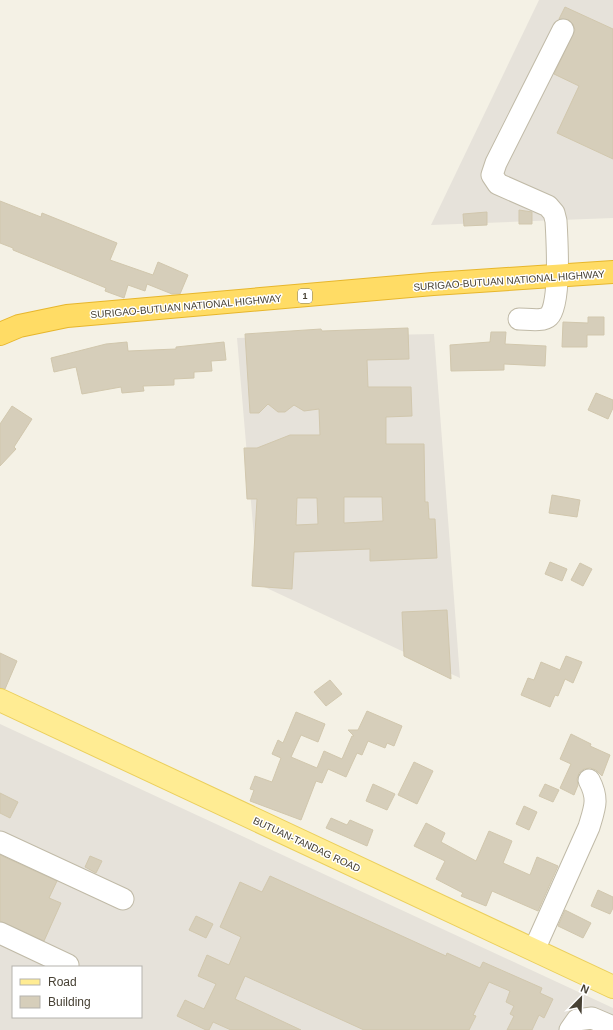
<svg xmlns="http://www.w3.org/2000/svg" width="613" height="1030" viewBox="0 0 613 1030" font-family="Helvetica,sans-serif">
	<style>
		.industrial { fill: #e6e2da; fill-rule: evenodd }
		.building { fill: #d6ceba; stroke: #d1c7ad; fill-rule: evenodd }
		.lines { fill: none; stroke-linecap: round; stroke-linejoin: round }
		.minor-casing { stroke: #c0baa7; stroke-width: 23 }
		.major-casing { stroke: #ebcf5c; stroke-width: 24 }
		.highway-casing { stroke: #e7b62c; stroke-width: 24 }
		.minor { stroke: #fff; stroke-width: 21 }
		.major { stroke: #ffec93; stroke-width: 22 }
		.highway { stroke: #ffdc65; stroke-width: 22 }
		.labels { text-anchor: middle; stroke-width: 3; stroke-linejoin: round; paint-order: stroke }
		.shield { fill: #fff; stroke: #7e7a71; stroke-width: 1 }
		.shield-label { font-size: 9px; font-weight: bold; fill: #474134 }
		.street-label { font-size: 10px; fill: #474134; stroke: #fff }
	</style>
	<rect width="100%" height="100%" fill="#f4f1e5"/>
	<g class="industrial">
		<path d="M 539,0 L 613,0 L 613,218 L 431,225 Z"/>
		<path d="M 434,334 L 460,678 L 258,584 L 237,338 Z"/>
		<path d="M 0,724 L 613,1008 L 613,1030 L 0,1030 ZM 13,967 L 141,967 L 141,1017 L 13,1017 Z"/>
	</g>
	<g class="building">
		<path d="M 565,7 L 613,29 L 613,159 L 557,133 L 579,86 L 554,74 L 575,30 L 573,24 L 569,20 L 559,19 Z"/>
		<path d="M 0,201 L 41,217 L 42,213 L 117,243 L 110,260 L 153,275 L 158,262 L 188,275 L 180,294 L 172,294 L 147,284 L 145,291 L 128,285 L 124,298 L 105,291 L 106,288 L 13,250 L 13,248 L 0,243 Z"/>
		<path d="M 519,210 L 532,212 L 532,224 L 519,224 Z"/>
		<path d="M 487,212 L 487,225 L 464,226 L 463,214 Z"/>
		<path d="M 588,317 L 604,317 L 604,335 L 587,335 L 587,347 L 562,347 L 563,322 L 588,323 Z"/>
		<path d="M 408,328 L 409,359 L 367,360 L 368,387 L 411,387 L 412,416 L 386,417 L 386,444 L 424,444 L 425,502 L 428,502 L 429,519 L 435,519 L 437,558 L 370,561 L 370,549 L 294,552 L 292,589 L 252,586 L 257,499 L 247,499 L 244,448 L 257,448 L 290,435 L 320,435 L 319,409 L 304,411 L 294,405 L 285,412 L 278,412 L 268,404 L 259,413 L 250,413 L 245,334 L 321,329 L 322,331 ZM 344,497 L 382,497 L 383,521 L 344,523 ZM 297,498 L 317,498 L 318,524 L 296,525 Z"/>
		<path d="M 491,332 L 506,332 L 505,344 L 546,346 L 545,366 L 504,364 L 504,370 L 451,371 L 450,345 L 490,342 Z"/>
		<path d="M 127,342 L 128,351 L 176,349 L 176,347 L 224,342 L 226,360 L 211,361 L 212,371 L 194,372 L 194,378 L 174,379 L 174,385 L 143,386 L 144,391 L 122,393 L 121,387 L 82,394 L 76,367 L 54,372 L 51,358 L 106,344 Z"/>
		<path d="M 596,393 L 613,400 L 613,408 L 608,419 L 588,410 Z"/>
		<path d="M 12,406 L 32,419 L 14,447 L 16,449 L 0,466 L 0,424 Z"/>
		<path d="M 552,495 L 580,500 L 577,517 L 549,513 Z"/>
		<path d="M 550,562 L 567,569 L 562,581 L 545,574 Z"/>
		<path d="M 580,563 L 592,569 L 583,586 L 571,580 Z"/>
		<path d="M 447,610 L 451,679 L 404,656 L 402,612 Z"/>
		<path d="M 0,653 L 17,661 L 5,689 L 0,688 Z"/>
		<path d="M 566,656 L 582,662 L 573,683 L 565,679 L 558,696 L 555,695 L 550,707 L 521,695 L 528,678 L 534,680 L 541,662 L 560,670 Z"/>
		<path d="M 330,680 L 342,694 L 326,706 L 314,692 Z"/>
		<path d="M 367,711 L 402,726 L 394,746 L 387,743 L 385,748 L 368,741 L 362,755 L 357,753 L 346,777 L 328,769 L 322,783 L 316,781 L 301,820 L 250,801 L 254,790 L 250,789 L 255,776 L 272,782 L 281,758 L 272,754 L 278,740 L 283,743 L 296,712 L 325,724 L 318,742 L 301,735 L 291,757 L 317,768 L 324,751 L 342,759 L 352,736 L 354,736 L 348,730 L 358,730 Z"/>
		<path d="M 571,734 L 591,744 L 590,746 L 610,755 L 602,776 L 596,770 L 590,768 L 584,769 L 579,773 L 577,779 L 578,785 L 574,795 L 560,788 L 571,764 L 560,759 Z"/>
		<path d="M 414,762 L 433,771 L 417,804 L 398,795 Z"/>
		<path d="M 373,784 L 395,794 L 387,810 L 366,801 Z"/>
		<path d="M 545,784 L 559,790 L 553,802 L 539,796 Z"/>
		<path d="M 0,793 L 18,802 L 10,818 L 0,813 Z"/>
		<path d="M 524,806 L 537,812 L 529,830 L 516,824 Z"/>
		<path d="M 331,818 L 347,825 L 350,820 L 373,830 L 367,846 L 326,828 Z"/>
		<path d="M 426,823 L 445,833 L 441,842 L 476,861 L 489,831 L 512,841 L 503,863 L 530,875 L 537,857 L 558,866 L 538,911 L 492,891 L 486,906 L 461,896 L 463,893 L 436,879 L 445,861 L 414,846 Z"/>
		<path d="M 0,855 L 57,881 L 49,898 L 61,903 L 44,941 L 0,921 Z"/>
		<path d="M 90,856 L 102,861 L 96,873 L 85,867 Z"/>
		<path d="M 270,876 L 446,956 L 447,953 L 480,968 L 483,962 L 542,988 L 540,993 L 553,999 L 544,1018 L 539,1015 L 532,1030 L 507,1030 L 514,1016 L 510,1014 L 514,1006 L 506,1002 L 510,991 L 489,982 L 473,1015 L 476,1016 L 469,1030 L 364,1030 L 245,976 L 235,999 L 301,1030 L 231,1030 L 213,1022 L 209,1030 L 206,1030 L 177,1016 L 185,1000 L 204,1009 L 216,984 L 198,976 L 207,955 L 229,965 L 241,937 L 220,927 L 240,882 L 262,892 Z"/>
		<path d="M 598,890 L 613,897 L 613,908 L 610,914 L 591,906 Z"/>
		<path d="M 565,910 L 591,923 L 583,938 L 558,926 Z"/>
		<path d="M 196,916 L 213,924 L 206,938 L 189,930 Z"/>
	</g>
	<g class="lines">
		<g class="minor-casing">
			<g id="minor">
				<path d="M 519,319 C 527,319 543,322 549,316 C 561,305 557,238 556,221 L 554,213 L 548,206 L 498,184 L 492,175 L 496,163 L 563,30"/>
				<path d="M 0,842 L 123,899"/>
				<path d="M 0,933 L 68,965"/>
				<path d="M 534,950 L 589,827 C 595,807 599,799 589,780"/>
				<path d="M 570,1030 L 577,1020 L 592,1018 L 613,1027"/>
			</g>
		</g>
		<g class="major-casing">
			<path id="major" d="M 0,700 L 613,987"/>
		</g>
		<g class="highway-casing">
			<path id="highway" d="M 0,334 L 19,326 L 67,316 L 433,284 L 613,272"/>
		</g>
		<use href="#minor" class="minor"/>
		<use href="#major" class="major"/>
		<use href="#highway" class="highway"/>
	</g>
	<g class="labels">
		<rect class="shield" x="298" y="289" width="14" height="14" rx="3"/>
		<g class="shield-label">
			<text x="305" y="299">1</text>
		</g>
		<g class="street-label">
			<text transform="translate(509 280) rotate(-4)" y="4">SURIGAO-BUTUAN NATIONAL HIGHWAY</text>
			<text transform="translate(186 306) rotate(-5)" y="4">SURIGAO-BUTUAN NATIONAL HIGHWAY</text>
			<text transform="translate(307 844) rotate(25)" y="4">BUTUAN-TANDAG ROAD</text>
		</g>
	</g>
	<rect x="12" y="966" width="130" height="52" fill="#ffffff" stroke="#b5b3ae"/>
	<rect x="20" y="979" width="20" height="6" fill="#ffec93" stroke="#b5b3ae"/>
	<text x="48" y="986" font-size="12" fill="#474134">Road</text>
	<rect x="20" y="996" width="20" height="12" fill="#d6ceba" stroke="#b5b3ae"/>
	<text x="48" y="1006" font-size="12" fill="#474134">Building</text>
	<g transform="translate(581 998) rotate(23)" stroke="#ffffff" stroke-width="3" paint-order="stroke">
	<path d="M0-3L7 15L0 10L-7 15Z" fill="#474134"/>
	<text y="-6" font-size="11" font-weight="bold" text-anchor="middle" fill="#474134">N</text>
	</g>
</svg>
